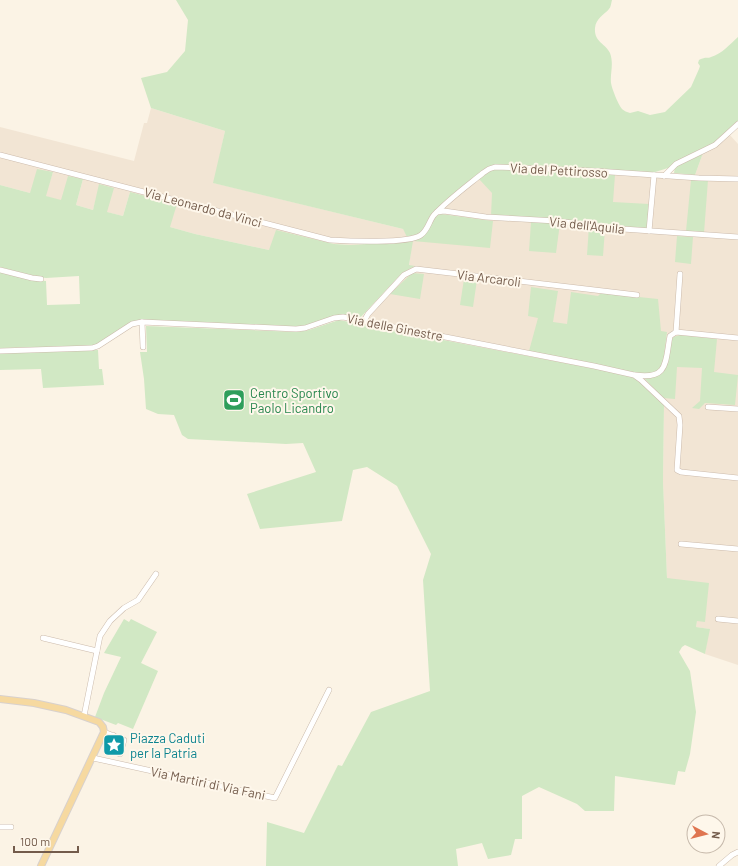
<svg xmlns="http://www.w3.org/2000/svg" width="738" height="866" viewBox="0 0 738 866" font-family="Barlow,sans-serif">
	<style>
		.residential { fill: #f2e5d4 }
		.green { fill: #d1e8c4 }
		.lines { fill: none; stroke-linecap: round; stroke-linejoin: round }
		.minor-casing { stroke: #ccbbac; stroke-width: 6 }
		.major-casing { stroke: #d8d1cd; stroke-width: 8 }
		.minor { stroke: #fff; stroke-width: 5 }
		.major { stroke: #f6d9a0; stroke-width: 6 }
		.labels { text-anchor: middle; stroke-width: 4; stroke-linejoin: round; paint-order: stroke }
		.street-label { font-size: 13px; fill: #735b4b; stroke: #fef7eb }
		.leisure-label { font-size: 13px; fill: #27864d; stroke: #fef7eb; text-anchor: start }
		.culture-label { font-size: 13px; fill: #0d838f; stroke: #fef7eb; text-anchor: start }
	</style>
	<rect width="100%" height="100%" fill="#fbf3e5"/>
	<path class="residential" d="M 151,108 L 225,131 L 214,183 L 403,229 L 408,237 L 437,209 L 497,166 L 695,175 L 703,153 L 729,134 L 738,144 L 738,665 L 705,654 L 709,629 L 696,627 L 697,620 L 705,621 L 667,579 L 663,481 L 664,405 L 528,355 L 356,323 L 358,318 L 361,318 L 402,273 L 414,266 L 409,266 L 412,241 L 351,245 L 329,243 L 269,250 L 195,234 L 170,227 L 130,192 L 123,216 L 106,212 L 100,184 L 93,210 L 76,205 L 83,179 L 62,201 L 45,196 L 53,172 L 30,193 L 0,185 L 0,127 L 134,161 L 144,123 L 147,123 Z"/>
	<g class="green">
		<path d="M 176,0 L 612,0 C 611,3 611,7 609,9 C 604,15 596,18 595,28 C 594,42 605,43 610,53 C 614,64 610,73 611,83 C 612,89 618,104 622,109 C 624,111 627,112 630,113 L 638,111 L 650,115 L 665,112 L 691,87 L 699,69 L 700,66 L 698,63 L 699,60 C 707,56 706,59 711,57 C 722,54 730,44 738,37 L 738,122 L 714,143 L 668,168 L 652,173 L 497,166 L 437,209 L 422,231 L 419,234 L 407,237 L 403,229 L 213,183 L 225,131 L 151,108 L 141,78 L 167,72 L 185,51 L 188,20 Z"/>
		<path d="M 703,153 L 695,175 L 674,173 L 675,167 Z"/>
		<path d="M 37,169 L 53,172 L 46,196 L 61,200 L 68,176 L 83,179 L 76,205 L 93,210 L 99,184 L 114,188 L 107,212 L 123,216 L 130,192 L 177,204 L 170,227 L 195,234 L 269,250 L 276,230 L 334,244 L 351,245 L 413,241 L 421,238 L 436,216 L 441,214 L 493,221 L 490,248 L 413,241 L 409,265 L 415,266 L 402,273 L 360,318 L 340,315 L 305,326 L 296,327 L 141,321 L 102,342 L 92,346 L 0,348 L 0,271 L 31,280 L 46,281 L 47,305 L 80,304 L 79,276 L 46,278 L 33,276 L 0,267 L 0,185 L 30,193 Z"/>
		<path d="M 496,169 L 615,175 L 613,202 L 649,204 L 647,228 L 623,227 L 491,216 L 492,193 L 479,179 L 488,172 Z"/>
		<path d="M 691,180 L 708,180 L 704,233 L 686,231 Z"/>
		<path d="M 531,222 L 560,223 L 556,253 L 529,251 Z"/>
		<path d="M 589,226 L 605,229 L 603,256 L 587,255 Z"/>
		<path d="M 677,236 L 693,237 L 691,264 L 675,262 Z"/>
		<path d="M 412,273 L 424,274 L 420,299 L 390,294 Z"/>
		<path d="M 464,279 L 477,280 L 473,307 L 460,305 Z"/>
		<path d="M 531,287 L 558,291 L 553,322 L 567,324 L 571,292 L 598,296 L 601,293 L 658,299 L 661,331 L 667,332 L 663,364 L 655,373 L 643,374 L 529,351 L 538,318 L 528,316 Z"/>
		<path d="M 339,320 L 632,376 L 640,381 L 664,405 L 663,481 L 667,578 L 709,583 L 705,622 L 697,621 L 696,627 L 710,629 L 705,654 L 685,645 L 682,647 L 679,652 L 690,671 L 696,712 L 690,754 L 685,772 L 678,771 L 675,785 L 615,776 L 614,811 L 585,811 L 577,804 L 539,787 L 522,796 L 522,839 L 515,839 L 511,855 L 488,859 L 482,843 L 456,849 L 458,866 L 266,866 L 267,822 L 304,833 L 338,765 L 342,766 L 371,712 L 430,691 L 423,580 L 431,554 L 397,486 L 367,467 L 353,470 L 342,521 L 260,529 L 247,494 L 316,472 L 303,443 L 286,444 L 188,439 L 182,435 L 174,415 L 158,414 L 146,409 L 144,379 L 140,352 L 147,352 L 146,326 L 297,332 L 309,330 Z"/>
		<path d="M 680,335 L 717,339 L 714,372 L 738,375 L 735,405 L 705,403 L 699,409 L 692,408 L 700,401 L 702,368 L 677,367 L 675,399 L 663,398 L 644,378 C 664,379 667,367 670,349 C 671,346 671,342 672,339 C 674,336 677,336 680,335 Z"/>
		<path d="M 98,350 L 99,369 L 102,369 L 104,385 L 43,388 L 41,369 L 0,370 L 0,353 Z"/>
		<path d="M 124,619 L 129,622 L 131,619 L 157,632 L 141,663 L 158,671 L 133,729 L 118,723 L 116,725 L 95,717 L 104,693 L 121,657 L 104,653 Z"/>
	</g>
	<g class="lines">
		<g class="minor-casing">
			<g id="minor">
				<path d="M 0,155 L 330,240 C 346,241 409,244 421,235 C 428,230 429,221 434,215 C 449,199 467,186 483,173 L 489,169 L 495,167 L 596,171 L 699,178 L 738,179"/>
				<path d="M 664,176 L 676,164 L 715,145 L 738,124"/>
				<path d="M 437,212 L 444,211 L 486,217 L 556,221 L 623,229 L 738,237"/>
				<path d="M 649,231 L 654,175"/>
				<path d="M 0,270 L 32,278 L 41,279"/>
				<path d="M 364,321 L 368,314 L 404,275 L 416,269 L 637,295"/>
				<path d="M 142,322 L 143,347"/>
				<path d="M 676,332 L 680,274"/>
				<path d="M 0,351 L 92,348 L 98,346 L 132,324 L 142,322 L 296,329 L 305,328 L 334,318 L 343,317 L 594,366 L 634,375 L 641,380 L 679,416 L 680,425 L 677,470 L 681,472 L 738,478"/>
				<path d="M 635,375 C 669,380 665,362 670,336 L 676,332 L 738,338"/>
				<path d="M 708,407 L 738,409"/>
				<path d="M 681,544 L 738,549"/>
				<path d="M 718,619 L 738,621"/>
				<path d="M 43,638 L 97,651"/>
				<path d="M 84,716 L 100,636 L 110,621 L 124,608 L 138,600 L 156,574"/>
				<path d="M 104,732 L 124,740 L 120,754 L 108,750 L 113,735"/>
				<path d="M 93,758 L 275,798 L 329,690"/>
				<path d="M 0,827 L 11,827"/>
				<path d="M 719,866 L 732,855 L 738,852"/>
			</g>
		</g>
		<g class="major-casing">
			<path id="major" d="M 0,699 L 34,703 L 66,710 L 99,722 L 103,727 L 104,732 L 41,866"/>
		</g>
		<use href="#minor" class="minor"/>
		<use href="#major" class="major"/>
	</g>
	<defs>
		<g id="stadium-square" transform="scale(1.15)"><rect x="-9" y="-9" width="18" height="18" rx="4" fill="#2e9e5b" stroke="#fef7eb"/><path d="M0-5a6.5 5 0 1 0 0 10a6.5 5 0 1 0 0-10ZM-3.5-1.8h7v3.6h-7Z" fill="#fff"/></g>
		<g id="sight-square" transform="scale(1.15)"><rect x="-9" y="-9" width="18" height="18" rx="4" fill="#0f9aa8" stroke="#fef7eb"/><path d="M0-6L1.8-2.2L6-1.7L2.9 1.2L3.7 5.4L0 3.3L-3.7 5.4L-2.9 1.2L-6-1.7L-1.8-2.2Z" fill="#fff"/></g>
	</defs>
	<g fill-rule="evenodd">
		<use href="#stadium-square" x="234" y="400"/>
		<use href="#sight-square" x="114" y="745"/>
	</g>
	<g class="labels">
		<g class="street-label">
			<text transform="translate(559 170) rotate(3)" y="5">Via del Pettirosso</text>
			<text transform="translate(203 207) rotate(15)" y="5">Via Leonardo da Vinci</text>
			<text transform="translate(587 225) rotate(6)" y="5">Via dell'Aquila</text>
			<text transform="translate(489 278) rotate(7)" y="5">Via Arcaroli</text>
			<text transform="translate(395 327) rotate(11)" y="5">Via delle Ginestre</text>
			<text transform="translate(208 783) rotate(12)" y="5">Via Martiri di Via Fani</text>
		</g>
		<g class="leisure-label">
			<text x="250" y="398">Centro Sportivo<tspan x="250" dy="15">Paolo Licandro</tspan></text>
		</g>
		<g class="culture-label">
			<text x="130" y="743">Piazza Caduti<tspan x="130" dy="15">per la Patria</tspan></text>
		</g>
	</g>
	<g transform="translate(706 834) rotate(97)"><circle r="19" fill="#fef7eb" stroke="#c6b9ab"/>
	<path d="M0-3L7 15L0 10L-7 15Z" fill="#df7550"/>
	<text y="-6" font-size="11" font-weight="bold" text-anchor="middle" fill="#735b4b">N</text>
	</g>
	<path d="M14 846v6h64v-6" fill="none" stroke="#735b4b" stroke-width="2"/>
	<text x="20" y="846" font-size="12" fill="#735b4b" stroke="#fef7eb" stroke-width="3" paint-order="stroke">100 m</text>
</svg>
